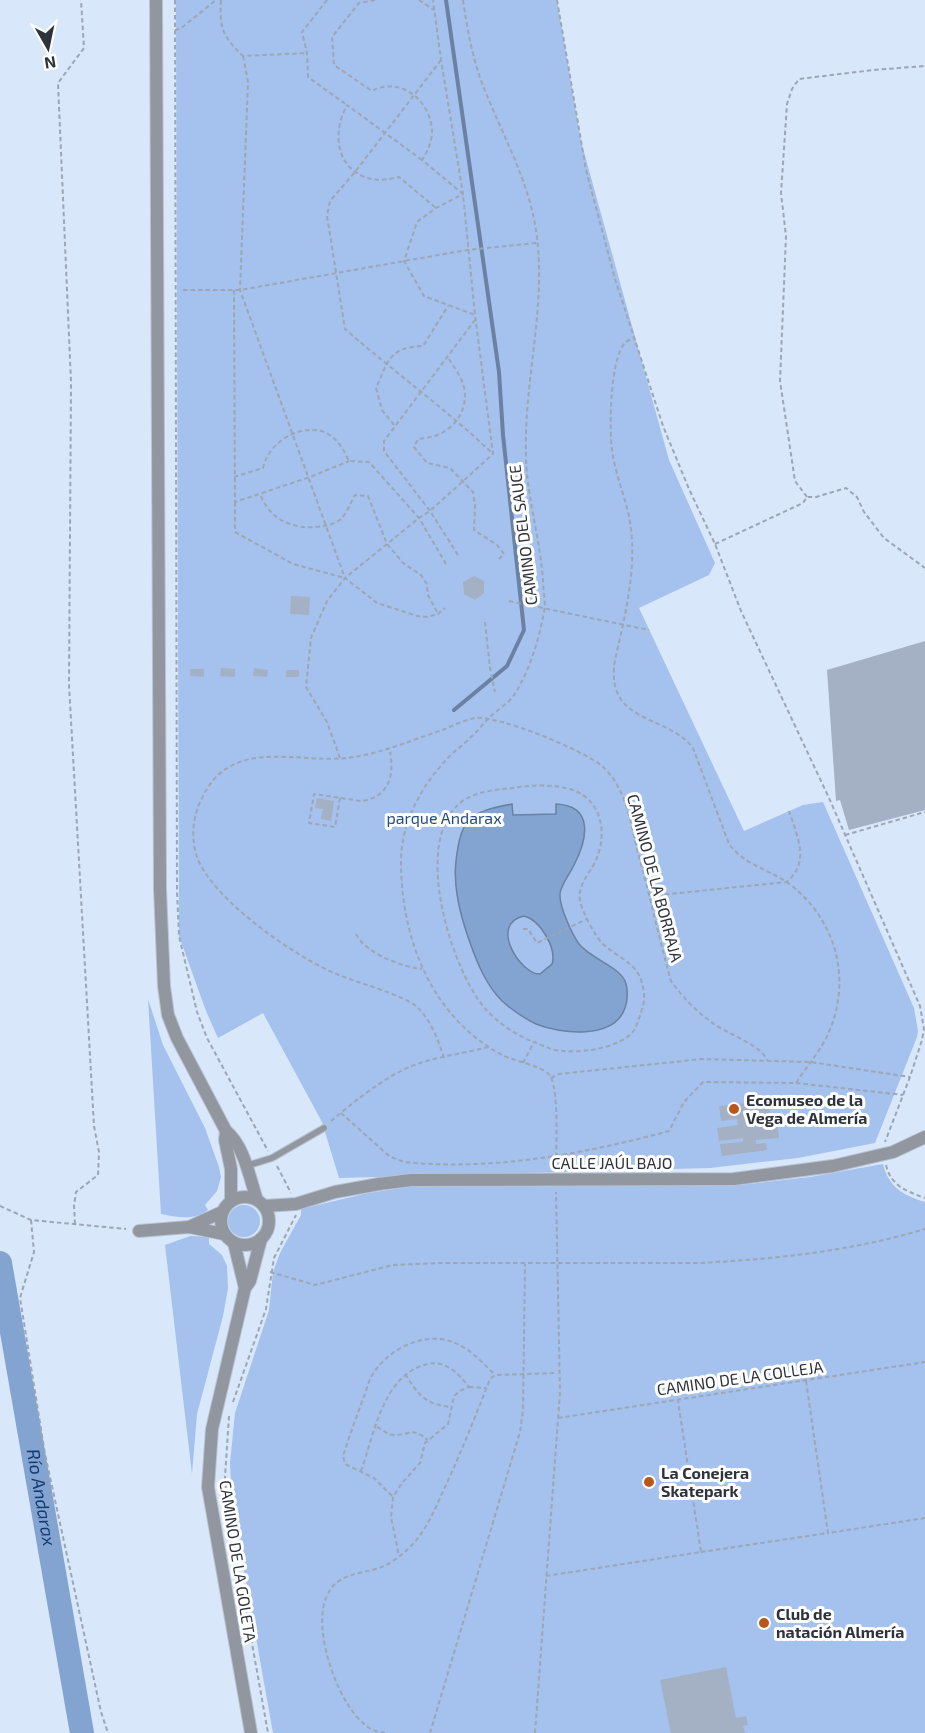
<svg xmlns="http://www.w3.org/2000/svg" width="925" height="1733" viewBox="0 0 925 1733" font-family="'Exo 2',sans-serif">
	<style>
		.green { fill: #a4c2ed }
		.water { fill: #83a3d0; stroke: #6a81a3; stroke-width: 1.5; fill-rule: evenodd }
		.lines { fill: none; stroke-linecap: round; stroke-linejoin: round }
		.stream { stroke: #6a81a3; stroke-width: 4 }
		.river { stroke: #83a3d0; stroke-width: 24 }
		.building { fill: #a4b0c3 }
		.service-casing { stroke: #b7c3d4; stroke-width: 8 }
		.minor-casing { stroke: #b7c3d4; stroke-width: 14 }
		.path { stroke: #9ca6b5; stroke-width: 2; stroke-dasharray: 4.5 3; stroke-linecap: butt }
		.service { stroke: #92979f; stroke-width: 6 }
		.minor { stroke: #92979f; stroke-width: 12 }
		.poi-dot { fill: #b9571a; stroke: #fff; stroke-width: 2 }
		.labels { text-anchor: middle; stroke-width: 6; stroke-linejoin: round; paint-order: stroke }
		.street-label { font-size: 16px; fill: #2e333b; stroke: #fff }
		.park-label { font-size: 16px; fill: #244d86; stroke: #fff }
		.poi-label { font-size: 16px; font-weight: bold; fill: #2e333b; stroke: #fff; text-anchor: start }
		.water-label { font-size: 18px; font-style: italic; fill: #123b73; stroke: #fff }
	</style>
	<rect width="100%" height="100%" fill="#d9e7fa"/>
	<g class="green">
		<path d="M 176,0 L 557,0 L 581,141 L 669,460 L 715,563 L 709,575 L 639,608 L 744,831 L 803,805 L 823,802 L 914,1008 L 918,1031 L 917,1037 L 875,1143 L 798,1158 L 710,1168 L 339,1178 L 322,1122 L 263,1013 L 218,1038 L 206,1011 L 179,936 Z"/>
		<path d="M 148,999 L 163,1045 L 205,1128 L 219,1167 L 221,1177 L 217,1191 L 205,1205 L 208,1210 C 194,1221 177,1217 161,1214 Z"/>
		<path d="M 883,1164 C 889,1187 902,1195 925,1202 L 925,1733 L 273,1733 L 232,1503 L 230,1463 L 235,1413 L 269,1310 L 273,1272 L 280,1253 L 301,1215 L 301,1209 L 368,1193 L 415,1186 L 696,1186 L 749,1184 L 810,1177 Z"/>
		<circle cx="244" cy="1221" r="16"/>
		<path d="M 190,1236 L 209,1237 L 209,1244 L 222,1255 L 227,1266 L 228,1288 L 223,1316 L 197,1414 L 192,1474 L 165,1245 Z"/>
	</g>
	<path class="water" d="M 512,804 L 513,815 L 556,814 L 556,804 C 595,806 587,840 574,865 C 570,874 561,884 560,894 C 559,906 572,934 579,944 C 590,958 618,966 625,981 C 628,988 628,1000 625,1008 C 614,1040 561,1034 536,1024 C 524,1018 512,1010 502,1001 C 485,984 476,960 468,937 C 460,913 453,887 456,861 C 461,817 470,812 512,804 ZM 524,916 C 540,920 557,948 552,964 L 540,974 C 521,975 488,924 524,916 Z"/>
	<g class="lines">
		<path class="stream" d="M 446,0 L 499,372 L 503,435 L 524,630 L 507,666 L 454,710"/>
		<path class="river" id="s1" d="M 0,1263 L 82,1733"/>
	</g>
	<g class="building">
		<path d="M 474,576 L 484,581 L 484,593 L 475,600 L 464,594 L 463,582 Z"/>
		<path d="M 291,596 L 310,597 L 309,615 L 290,614 Z"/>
		<path d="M 925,641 L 925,810 L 849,830 L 840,800 L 836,801 L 827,670 Z"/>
		<path d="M 221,668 L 235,669 L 235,677 L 220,676 Z"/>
		<path d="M 254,668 L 268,670 L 267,677 L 253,676 Z"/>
		<path d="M 190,669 L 204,669 L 204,677 L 190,676 Z"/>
		<rect x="286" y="670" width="13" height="7"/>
		<path d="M 317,798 L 334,801 L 331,821 L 321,819 L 323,809 L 315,808 Z"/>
		<path d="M 768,1101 L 771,1118 L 757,1120 L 758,1126 L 777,1123 L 779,1138 L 756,1140 L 756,1144 L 766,1143 L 767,1150 L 722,1156 L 720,1144 L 743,1142 L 743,1138 L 719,1141 L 717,1128 L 738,1125 L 737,1119 L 721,1121 L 719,1106 Z"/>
		<path d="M 726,1667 L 736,1718 L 746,1716 L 748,1725 L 743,1726 L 745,1733 L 671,1733 L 660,1680 Z"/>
	</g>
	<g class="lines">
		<g class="service-casing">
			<path id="service" d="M 246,1166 L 272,1158 L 324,1128"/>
		</g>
		<g class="minor-casing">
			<g id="minor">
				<path d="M 156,0 L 160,889 L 164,986 L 168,1015 L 177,1038 L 226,1131 C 244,1145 250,1179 257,1200"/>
				<path d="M 226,1131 L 225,1140 L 231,1169 L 231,1201"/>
				<circle cx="245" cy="1221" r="24"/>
				<path d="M 264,1206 L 296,1204 L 335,1192 L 379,1184 L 411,1180 L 734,1179 L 833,1166 L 893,1152 L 925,1137"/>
				<path d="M 189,1227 L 222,1212"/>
				<path d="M 139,1231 L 189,1227 L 224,1234"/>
				<path d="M 234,1243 L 245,1288"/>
				<path d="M 251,1733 L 208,1487 L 212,1429 L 245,1288 L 250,1281 L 261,1239"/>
			</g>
		</g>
		<g class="path">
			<path d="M 175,0 L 177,891 L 179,936 L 197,1012 L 207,1038 L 268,1151"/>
			<path d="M 221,0 C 219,28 223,37 243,56 L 307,53"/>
			<path d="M 327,0 L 302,32 L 307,53 L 308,77 L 347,105"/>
			<path d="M 375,0 L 359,3 L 332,37 L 334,65 L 372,91 C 402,75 433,103 432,134 C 431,144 427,152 422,160 L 463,194 L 475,315"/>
			<path d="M 419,0 L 434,10"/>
			<path d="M 463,0 C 467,28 472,56 482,83 C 498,125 521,166 532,210 C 552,292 523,375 526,457 C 527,497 540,539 543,580 C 543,590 546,602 544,612 C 539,639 530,669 516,692 C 510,703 496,710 488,719 C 482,725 477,732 470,738 C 462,746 453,752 446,760 C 420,788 400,825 401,865 C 402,942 433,1019 504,1056 C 515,1061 546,1067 551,1077 C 559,1096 556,1146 556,1168"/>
			<path d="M 557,0 L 586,170 L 615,279 L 663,426 L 689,489 L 715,544 L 741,611 L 829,798 L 920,1006 L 924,1029 L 922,1040 L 910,1077 L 885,1142"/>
			<path d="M 175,30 L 180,29 L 216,0"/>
			<path d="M 243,56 L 248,82 L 240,290 L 345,578 L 377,603 L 417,616 L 427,617 L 438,614 L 445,608"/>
			<path d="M 441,60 L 355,172 L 330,201 L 327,216 L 345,329 C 394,372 446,409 493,454"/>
			<path d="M 422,160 L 347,105 C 332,132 335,170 371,179 C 380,181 390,179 399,177 L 436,208"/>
			<path d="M 183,290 L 240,290 L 467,250 L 536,243"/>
			<path d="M 234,290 L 235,502 L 310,477 L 349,461"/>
			<path d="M 449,359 C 454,367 460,375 463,384 C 470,405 457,428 437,435 C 432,437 424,438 418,439 L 414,447 L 427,463 L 450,468 L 473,492 L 475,506 L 474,530 L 497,545 L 504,554 L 499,559"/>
			<path d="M 394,425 L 382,410 L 376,388 C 389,359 389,348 423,346 L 448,306"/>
			<path d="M 234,477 L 263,468 C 268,444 296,425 321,431 C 336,435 343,449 349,461 L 369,462 L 419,518 L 446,564"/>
			<path d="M 261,496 C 271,522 298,531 323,526 C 329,525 337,523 341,519 C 347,513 351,502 355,495 L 368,496 L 387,544 L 403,563 L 421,575 L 427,584 L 428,595 L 438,614"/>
			<path d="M 807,497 L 795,481 L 780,381 L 786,236 L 781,193 L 787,104 L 792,89 L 799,79 L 873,70 L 925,66"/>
			<path d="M 235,502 L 235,532 L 293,564 L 345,578"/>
			<path d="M 715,544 L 803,503 L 807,497 L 816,497 L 846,488 L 857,497 L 864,512 L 884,538 L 925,568"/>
			<path d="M 458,555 L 430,511 L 384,451 L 384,441 L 475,320"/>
			<path d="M 509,601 L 649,630"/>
			<path d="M 485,622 L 490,668 L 495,692"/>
			<path d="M 340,758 L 327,722 L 306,687 L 311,638 L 327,601 L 345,578 L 419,518 L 430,511 L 493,454 L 475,315 L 424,296 L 404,261 L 417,222 L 436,208 L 463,194 L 441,60 L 433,0"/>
			<path d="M 340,798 L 335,827 L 309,823 L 314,794 L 361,801 C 388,798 395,776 390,752"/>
			<path d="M 845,835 L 925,812"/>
			<path d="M 650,896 L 786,882 C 811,863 797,836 789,811"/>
			<path d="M 523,929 L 528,929 L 537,943 L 587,919"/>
			<path d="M 356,934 C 365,953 402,967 422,969"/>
			<path d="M 444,1058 C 438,1040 431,1020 417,1007 C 404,995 358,983 339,975 C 298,959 209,898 196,854 C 191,836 193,815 202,798 C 232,734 300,766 354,757 C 385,752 415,739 445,729 C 454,725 465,720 475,718 C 498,715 583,750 602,766 C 626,787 631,824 638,853 C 650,895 659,939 671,981 C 683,998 697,1012 714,1024 C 728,1034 761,1045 767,1060"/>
			<path d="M 523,1063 L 534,1042 C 539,1044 545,1047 551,1049 C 573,1055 621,1050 635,1029 C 637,1025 638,1020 640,1016 C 642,1009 645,1002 644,994 C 641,963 623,962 603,944 C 595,936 582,912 580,900 C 577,883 593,871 598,855 C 607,829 600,798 570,789 C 552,784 530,785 512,788 C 495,790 478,791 464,800 C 410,837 450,965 483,1006 C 495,1021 515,1035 534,1042"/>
			<path d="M 551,1078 L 559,1074 L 702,1059 L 810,1062 L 910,1077"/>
			<path d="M 796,1083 L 903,1095"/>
			<path d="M 341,1113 L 389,1156 L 404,1162 C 492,1171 584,1154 669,1131 L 684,1102 L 703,1082 L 796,1083 C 806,1067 820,1052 828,1034 C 852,981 837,922 792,886 C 772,870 745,866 729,844 L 693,748 C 674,722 628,721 617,692 C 609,671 618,650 622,629 C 629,597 635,562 631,529 C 628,502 615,476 612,449 C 609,429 610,355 626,342 C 627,341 632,339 634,338"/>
			<path d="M 331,1121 C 354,1102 379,1081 407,1068 C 432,1057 462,1054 488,1047"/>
			<path d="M 886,1165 C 891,1186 906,1191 925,1198"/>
			<path d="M 277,1166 L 291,1193"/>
			<path d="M 0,1206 L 31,1220 L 126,1229"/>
			<path d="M 31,1220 L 34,1252 L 20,1298 L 45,1454 L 101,1712 L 108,1733"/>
			<path d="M 75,1224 L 74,1206 L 76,1192 L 98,1175 L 99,1152 L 94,1126 L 69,685 L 71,382 L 58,83 L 84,48 L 81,0"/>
			<path d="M 270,1272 L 315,1285 L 393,1265 L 440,1263 L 700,1263 C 776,1259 852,1251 925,1229"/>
			<path d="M 405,1374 C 419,1395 424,1404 451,1407"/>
			<path d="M 806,1381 L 828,1533 L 925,1518"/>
			<path d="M 469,1387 L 486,1388"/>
			<path d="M 233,1402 L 266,1309 L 274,1258 L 296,1215"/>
			<path d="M 229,1416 L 225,1477 L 227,1503 L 268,1733"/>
			<path d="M 558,1418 L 925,1362"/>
			<path d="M 377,1427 C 383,1430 388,1435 395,1435 C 412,1435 410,1426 428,1440"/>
			<path d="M 361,1471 C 374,1435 382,1378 424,1365 C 444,1358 458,1373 469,1387 L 460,1391 L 454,1396 L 448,1424 L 425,1443 L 420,1463 L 402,1483 L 393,1497 L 391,1517 L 399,1556"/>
			<path d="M 392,1496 L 374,1478 L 345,1464 L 343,1456 C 349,1437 356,1418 363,1399 C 366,1392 368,1383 371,1377 C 389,1346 431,1327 463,1347 C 475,1354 485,1365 495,1375"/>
			<path d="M 701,1552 L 828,1533"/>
			<path d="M 546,1576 L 701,1552 L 678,1401"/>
			<path d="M 385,1733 C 379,1732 373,1731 368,1727 C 339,1708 312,1631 326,1598 C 336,1573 357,1575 379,1568 C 391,1564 403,1554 412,1545 C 428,1528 436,1506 446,1485 C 462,1450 476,1415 490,1379 L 495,1375 L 557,1373"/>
			<path d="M 430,1733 L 520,1432 L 523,1410 L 525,1264"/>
			<path d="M 535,1733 L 560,1392 L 556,1192"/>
		</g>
		<use href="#service" class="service"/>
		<use href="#minor" class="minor"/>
	</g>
	<g class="poi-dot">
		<circle cx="734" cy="1109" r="6"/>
		<circle cx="649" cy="1482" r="6"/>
		<circle cx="764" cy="1623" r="6"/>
	</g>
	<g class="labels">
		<g class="street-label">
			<text transform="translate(523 535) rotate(-97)" y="6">CAMINO DEL SAUCE</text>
			<text transform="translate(655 878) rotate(75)" y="6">CAMINO DE LA BORRAJA</text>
			<text x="612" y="1169">CALLE JAÚL BAJO</text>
			<text transform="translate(740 1378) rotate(-8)" y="6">CAMINO DE LA COLLEJA</text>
			<text transform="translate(238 1561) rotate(81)" y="6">CAMINO DE LA GOLETA</text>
		</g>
		<g class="park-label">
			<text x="444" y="824">parque Andarax</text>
		</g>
		<g class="poi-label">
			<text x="746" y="1106">Ecomuseo de la<tspan x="746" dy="18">Vega de Almería</tspan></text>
			<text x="661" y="1479">La Conejera<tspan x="661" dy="18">Skatepark</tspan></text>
			<text x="776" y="1620">Club de<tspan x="776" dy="18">natación Almería</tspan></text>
		</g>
		<g class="water-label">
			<text dy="6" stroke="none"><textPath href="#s1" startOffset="238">Río Andarax</textPath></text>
		</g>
	</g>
	<g transform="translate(48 48) rotate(171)" stroke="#ffffff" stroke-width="4.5" paint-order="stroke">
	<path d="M0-4.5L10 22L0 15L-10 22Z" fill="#2e333b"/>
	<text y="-9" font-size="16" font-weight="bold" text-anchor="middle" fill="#2e333b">N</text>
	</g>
</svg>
